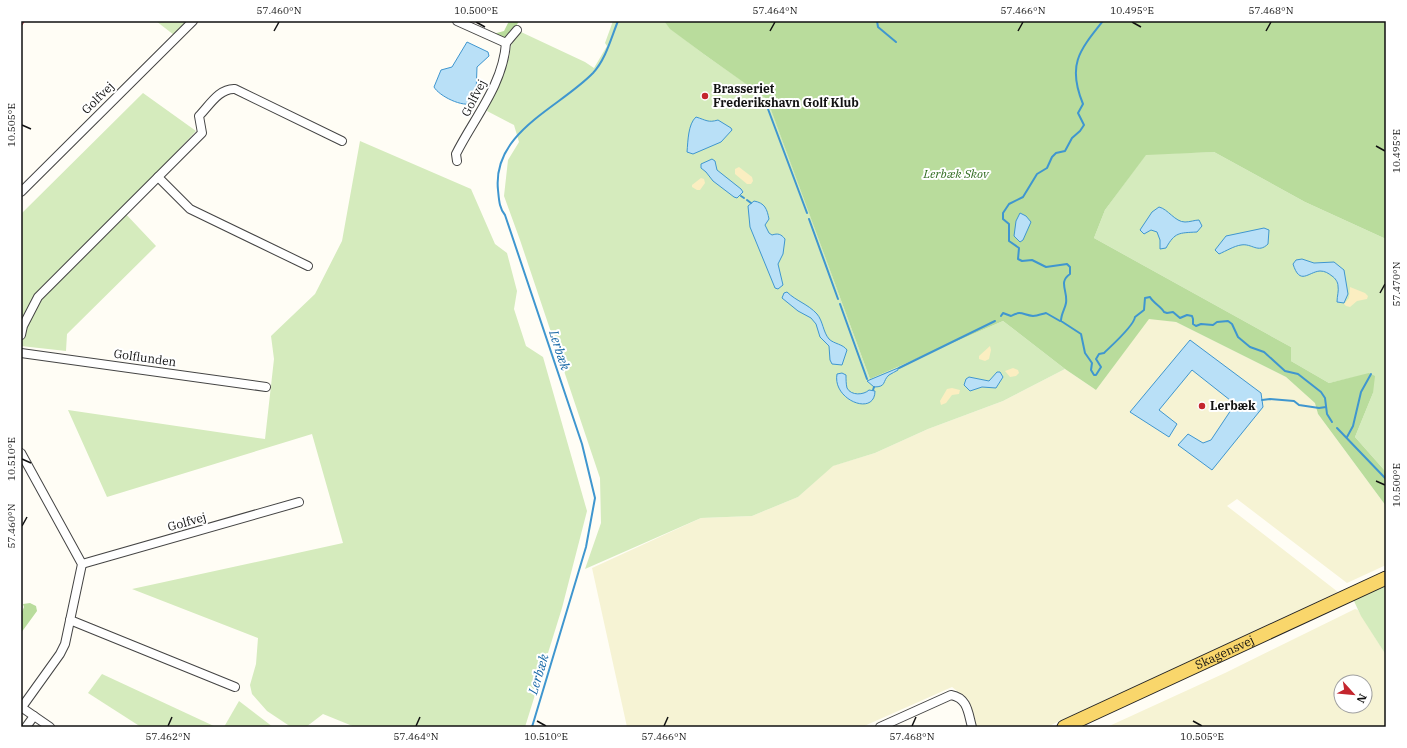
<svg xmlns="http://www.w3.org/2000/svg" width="1407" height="748" viewBox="0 0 1407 748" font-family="'IBM Plex Serif',serif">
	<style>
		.farmland { fill: #f6f3d4; fill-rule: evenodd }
		.green { fill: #d5ebbd }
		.forest { fill: #b9dc9c }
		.sand { fill: #fbeec1 }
		.water { fill: #b9e0f7; stroke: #3f96cf }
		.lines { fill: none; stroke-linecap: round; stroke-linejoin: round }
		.stream { stroke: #3f96cf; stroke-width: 2 }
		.minor-casing { stroke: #444; stroke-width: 10 }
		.primary-casing { stroke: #222; stroke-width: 15 }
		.minor { stroke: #fff; stroke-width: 8 }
		.primary { stroke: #f9d66b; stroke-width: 13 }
		.rail-casing { stroke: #c4262e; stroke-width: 3.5 }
		.rail { stroke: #fff; stroke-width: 2; stroke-dasharray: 6; stroke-linecap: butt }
		.ticks { fill: none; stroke: #111; stroke-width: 1.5 }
		.poi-dot { fill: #c4262e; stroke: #fff; stroke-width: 1.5 }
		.labels { text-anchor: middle; stroke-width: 4; stroke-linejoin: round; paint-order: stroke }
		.poi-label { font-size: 12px; font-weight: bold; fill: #111; stroke: #fff; text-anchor: start }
		.street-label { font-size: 12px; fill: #111; stroke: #fff }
		.park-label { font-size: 12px; font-style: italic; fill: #2f6b1f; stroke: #fff }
		.water-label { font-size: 13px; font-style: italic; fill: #1768a6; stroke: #fff }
		.neatline { fill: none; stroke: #111; stroke-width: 1.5 }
		.ticks-label { font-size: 10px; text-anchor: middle; fill: #111 }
	</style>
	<rect width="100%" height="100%" fill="#fffdf5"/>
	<g class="farmland">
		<path d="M 1149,318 L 1176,322 L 1286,377 L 1316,403 L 1318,414 L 1386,506 L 1386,565 L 1347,583 L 1237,499 L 1227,506 L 1338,592 L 1047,727 L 976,727 L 969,700 L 952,687 L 862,727 L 627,727 L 592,568 L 701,518 L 752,516 L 798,497 L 832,466 L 875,453 L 928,429 L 1003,401 L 1065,369 L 1096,390 Z"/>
		<path d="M 1355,609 L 1358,610 L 1386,655 L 1386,727 L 1107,727 L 1225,673 ZM 1341,682 L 1365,682 L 1365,706 L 1341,706 Z"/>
	</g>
	<g class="green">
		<path d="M 156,21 L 188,21 L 174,35 Z"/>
		<path d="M 613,21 L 664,21 L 671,29 L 705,55 L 767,98 L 870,379 L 1003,321 L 1065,369 L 1003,401 L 928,429 L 875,453 L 833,466 L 798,497 L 752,516 L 701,518 L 585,569 L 601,523 L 600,478 L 520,240 L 504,196 L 508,160 L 519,142 L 514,125 L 487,111 L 509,58 C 509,48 513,37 521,32 L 585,62 L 594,68 L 607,46 L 605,43 Z"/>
		<path d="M 143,93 L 196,131 L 122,210 L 156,246 L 67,334 L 66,351 L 21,346 L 21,214 Z"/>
		<path d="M 360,141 L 471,189 L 495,244 L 507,253 L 517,291 L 514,309 L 526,346 L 543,357 L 587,511 L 562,608 L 525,727 L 355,727 L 323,714 L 306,727 L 291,727 L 267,711 L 252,694 L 250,685 L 256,664 L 258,638 L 132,589 L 343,543 L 312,434 L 107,497 L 68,410 L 265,439 L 274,359 L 271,336 L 315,294 L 342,241 Z"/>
		<path d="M 1214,152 L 1305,202 L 1386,239 L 1386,472 L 1355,437 L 1373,393 L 1369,374 L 1329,383 L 1291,361 L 1291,347 L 1094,238 L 1105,210 L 1146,154 Z"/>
		<path d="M 1386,584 L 1386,655 L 1361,616 L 1353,599 Z"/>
		<path d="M 102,674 L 216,727 L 141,727 L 88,693 Z"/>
		<path d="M 239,701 L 273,727 L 224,727 Z"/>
	</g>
	<g class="forest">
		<path d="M 509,21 L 519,21 C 511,36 511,41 493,34 L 504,31 Z"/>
		<path d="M 664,21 L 1386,21 L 1386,239 L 1305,202 L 1214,152 L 1146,155 L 1105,210 L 1094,238 L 1291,347 L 1291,361 L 1329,383 L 1369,373 L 1375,376 L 1373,393 L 1355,437 L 1386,472 L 1386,506 L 1318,414 L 1315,403 L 1286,377 L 1176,322 L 1149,319 L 1096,390 L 1065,369 L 1003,321 L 870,379 L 767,99 L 705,55 L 670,29 Z"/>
		<path d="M 30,603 L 36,606 L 37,611 L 21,633 L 21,614 L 24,607 L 23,604 Z"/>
	</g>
	<g class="sand">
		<path d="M 739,167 L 752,177 L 753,181 L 751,184 L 747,184 L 735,174 L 735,169 Z"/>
		<path d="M 701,178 L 704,179 L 705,183 L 700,190 L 697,190 L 692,187 L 692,185 Z"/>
		<path d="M 1350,287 L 1365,293 L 1368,296 L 1367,299 L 1357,301 L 1350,307 L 1346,306 L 1344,304 L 1349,298 Z"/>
		<path d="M 990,346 L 991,350 L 989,359 L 985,361 L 979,359 L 979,356 Z"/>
		<path d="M 1013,368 L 1018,370 L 1019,373 L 1016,376 L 1010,377 L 1005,371 Z"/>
		<path d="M 952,388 L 960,390 L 959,394 L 952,395 L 946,403 L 941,405 L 940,401 L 947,389 Z"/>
	</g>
	<g class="water">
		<path d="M 467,42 L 488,52 L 489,56 L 477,67 L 476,94 L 473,103 C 463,108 439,96 434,87 L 441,70 L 452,67 Z"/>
		<path d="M 696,117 C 706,120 708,123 718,120 L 731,128 L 732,130 L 721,142 L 693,154 L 687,152 C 688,141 688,124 696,117 Z"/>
		<path d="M 712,159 L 715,161 L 717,170 L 741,189 L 743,192 L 737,198 L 734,197 L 713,181 L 706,172 L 701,168 L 701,164 Z"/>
		<path d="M 754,201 C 765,203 767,209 769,219 L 765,225 L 769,233 L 772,235 C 778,233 781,234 785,239 L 783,254 L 778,264 L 783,285 L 778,289 L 775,288 L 750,227 L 748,206 Z"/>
		<path d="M 1159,207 C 1168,209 1175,222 1185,222 C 1190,222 1195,220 1199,220 L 1202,226 L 1197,232 C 1179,233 1175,232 1166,248 L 1160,249 L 1160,240 L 1157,232 L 1151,230 L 1144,234 L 1140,230 L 1152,212 Z"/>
		<path d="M 1020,213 L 1026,216 L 1031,222 L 1023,240 L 1020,242 L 1014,236 L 1016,221 Z"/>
		<path d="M 1264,228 L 1269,230 L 1268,244 C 1258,254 1252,243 1241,245 C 1234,246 1226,251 1219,254 L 1215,250 L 1226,236 Z"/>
		<path d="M 1302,259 L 1314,263 L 1334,262 L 1344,270 L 1348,294 L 1344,303 L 1337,302 C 1337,296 1339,291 1338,286 C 1338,282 1335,278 1332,276 C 1328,273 1325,271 1320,271 C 1308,272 1300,286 1293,264 L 1296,260 Z"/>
		<path d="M 787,292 C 796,301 808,304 817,314 C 823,321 823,332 829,339 C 834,344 843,344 847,350 L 842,365 L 832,364 L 830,360 L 829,346 L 820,337 L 816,324 L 811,318 L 798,311 L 782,298 L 784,293 Z"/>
		<path d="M 1190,340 L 1261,393 L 1263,407 L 1212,470 L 1178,445 L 1188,434 L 1203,443 L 1211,440 L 1235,404 L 1192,370 L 1159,410 L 1177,424 L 1169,437 L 1130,412 Z"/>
		<path d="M 898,368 L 898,370 C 895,372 892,373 889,375 C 882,381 887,387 874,387 L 867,381 Z"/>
		<path d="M 997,372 L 1000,372 L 1003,377 L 996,388 L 982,387 L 970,391 L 964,385 L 966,379 L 969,377 L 989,381 Z"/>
		<path d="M 842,373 L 846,375 C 846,379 846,384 847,388 C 851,396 864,395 869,390 L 875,391 C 875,417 832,400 837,374 Z"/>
	</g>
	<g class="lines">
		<g class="stream">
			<path d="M 877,21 L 878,27 L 896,42"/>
			<path d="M 1103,21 C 1079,51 1067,65 1083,104 L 1078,113 L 1084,125 L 1080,131 L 1072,138 L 1065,151 L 1056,153 L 1052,157 L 1047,168 L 1037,174 L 1023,197 L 1009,204 L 1003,213 L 1003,219 L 1009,224 L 1009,241 L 1019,248 L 1018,259 L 1022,261 L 1032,260 L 1046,267 L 1067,264 L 1070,267 L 1070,274 C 1058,282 1068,291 1066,303 C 1065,309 1061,314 1061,321 L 1081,334 L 1085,353 L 1092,363 L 1091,370 L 1094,375 L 1096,375 L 1101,367 L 1096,359 L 1099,354 L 1104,353 C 1111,346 1134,326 1135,317 L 1144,310 L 1145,298 L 1150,297 C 1154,304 1161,306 1164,312 L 1167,313 L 1173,312 L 1180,318 L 1187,315 L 1192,316 L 1193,319 L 1193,324 L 1196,326 L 1201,324 L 1213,325 L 1217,322 L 1228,321 L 1232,324 L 1238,337 L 1250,347 L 1264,352 L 1285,371 L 1298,374 L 1321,392 L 1325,398 L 1327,414 L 1332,422"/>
			<path d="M 765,101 L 807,213"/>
			<path d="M 741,196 L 744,198"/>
			<path d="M 747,200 L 751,203"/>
			<path d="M 809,219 L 838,299"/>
			<path d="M 840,304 L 867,379"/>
			<path d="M 1001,316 L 1003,313 L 1011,316 C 1021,310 1023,315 1033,316 C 1037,316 1042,314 1046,313 L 1060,321"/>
			<path d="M 899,368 L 995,321"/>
			<path d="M 873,390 L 874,387"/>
			<path d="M 1262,400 L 1270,399 L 1294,401 L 1299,405 L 1319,408 L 1326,407"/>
			<path d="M 1337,428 L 1386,479"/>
			<path d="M 1347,437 L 1353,426 L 1361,392 L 1371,374"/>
			<path d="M 532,727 L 586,547 L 595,498 L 582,444 L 505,215 C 499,208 499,199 498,190 C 492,132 559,108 593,73 C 606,59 611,38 618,21"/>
		</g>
		<g class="minor-casing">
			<g id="minor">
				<path d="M 457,21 L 506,43 L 517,30"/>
				<path d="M 457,161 L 456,154 C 474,118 503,85 506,43"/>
				<path d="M 158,177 L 190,209 L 308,266"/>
				<path d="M 21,192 L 193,21"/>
				<path d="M 21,335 L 23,326 L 38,297 L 202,133 L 199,116 C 209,106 219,88 235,89 L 342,141"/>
				<path d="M 21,353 L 266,387"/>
				<path d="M 21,453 L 82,564 L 65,644 L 60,654 L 22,707"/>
				<path d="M 82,564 L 299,502"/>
				<path d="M 70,620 L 235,687"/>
				<path d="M 21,707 L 50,727"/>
				<path d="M 26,727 L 34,716"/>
				<path d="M 880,727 L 951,695 C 968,698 968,713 972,727"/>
			</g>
		</g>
		<g class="primary-casing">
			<g id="primary">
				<path id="s1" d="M 1064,727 L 1386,578"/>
			</g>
		</g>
		<use href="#minor" class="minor"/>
		<use href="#primary" class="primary"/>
		<g class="rail-casing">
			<path id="rail" d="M 21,24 L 23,21"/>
		</g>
		<use href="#rail" class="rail"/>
	</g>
	<path class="ticks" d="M 476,22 L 485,27M 1132,22 L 1141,27M 274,31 L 279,22M 770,31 L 775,22M 1018,31 L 1023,22M 1266,31 L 1271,22M 22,125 L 31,129M 1376,146 L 1385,151M 1380,293 L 1385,284M 22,459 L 31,463M 1376,481 L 1385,485M 22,526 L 27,517M 537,721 L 546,726M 1193,721 L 1202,726M 168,726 L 172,717M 416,726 L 420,717M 664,726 L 668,717M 912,726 L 916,717"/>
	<g class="poi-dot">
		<circle cx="705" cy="96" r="4"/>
		<circle cx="1202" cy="406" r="4"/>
	</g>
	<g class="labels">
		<g class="poi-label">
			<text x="713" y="93">Brasseriet<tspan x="713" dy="14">Frederikshavn Golf Klub</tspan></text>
			<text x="1210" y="410">Lerbæk</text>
		</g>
		<g class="street-label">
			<text transform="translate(98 98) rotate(-45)" y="4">Golfvej</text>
			<text transform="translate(474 98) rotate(-63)" y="4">Golfvej</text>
			<text transform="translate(145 358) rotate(8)" y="4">Golflunden</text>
			<text transform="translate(187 522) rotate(-16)" y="4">Golfvej</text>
			<text dy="4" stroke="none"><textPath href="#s1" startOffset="177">Skagensvej</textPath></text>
		</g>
		<g class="park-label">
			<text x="956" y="178">Lerbæk Skov</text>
		</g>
		<g class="water-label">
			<text transform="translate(560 350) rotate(72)" y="5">Lerbæk</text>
			<text transform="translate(538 674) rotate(-73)" y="5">Lerbæk</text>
		</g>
	</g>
	<rect width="1407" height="748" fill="none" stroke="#ffffff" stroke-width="44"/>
	<g transform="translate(1353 694) rotate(117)"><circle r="19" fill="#ffffff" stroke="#a0a0a0"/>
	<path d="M0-3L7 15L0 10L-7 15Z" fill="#c4262e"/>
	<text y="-6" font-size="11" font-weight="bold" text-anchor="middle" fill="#111111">N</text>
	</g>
	<rect x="22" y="22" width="1363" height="704" class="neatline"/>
	<g class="ticks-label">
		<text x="279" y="14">57.460°N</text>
		<text x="476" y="14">10.500°E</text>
		<text x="775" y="14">57.464°N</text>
		<text x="1023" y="14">57.466°N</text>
		<text x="1132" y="14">10.495°E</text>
		<text x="1271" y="14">57.468°N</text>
		<text transform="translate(11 125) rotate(-90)" y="4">10.505°E</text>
		<text transform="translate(1396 151) rotate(-90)" y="4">10.495°E</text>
		<text transform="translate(1396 284) rotate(-90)" y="4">57.470°N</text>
		<text transform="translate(11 459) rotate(-90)" y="4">10.510°E</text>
		<text transform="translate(1396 485) rotate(-90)" y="4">10.500°E</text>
		<text transform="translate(11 526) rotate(-90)" y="4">57.460°N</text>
		<text x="168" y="740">57.462°N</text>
		<text x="416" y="740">57.464°N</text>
		<text x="546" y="740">10.510°E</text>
		<text x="664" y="740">57.466°N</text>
		<text x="912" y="740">57.468°N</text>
		<text x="1202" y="740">10.505°E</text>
	</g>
</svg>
